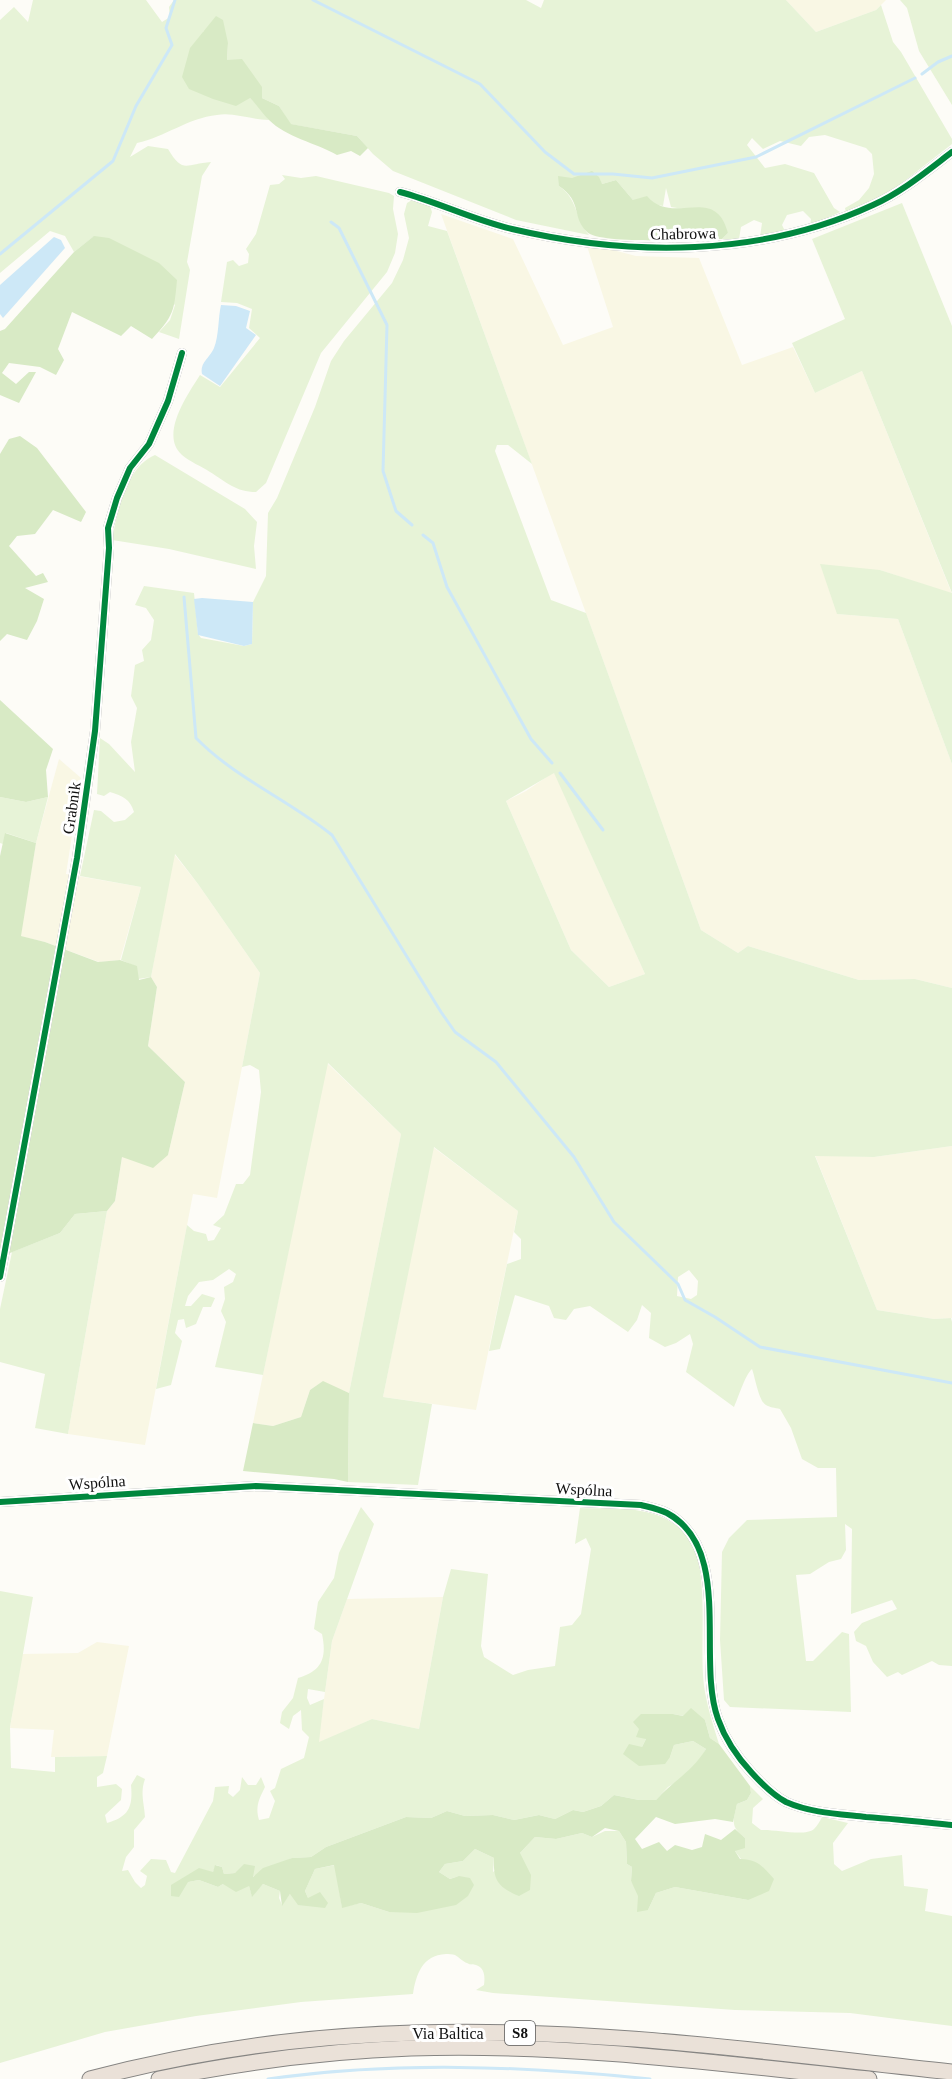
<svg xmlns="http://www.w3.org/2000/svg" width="952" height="2079" viewBox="0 0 952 2079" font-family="'Times New Roman',serif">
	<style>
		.farmland { fill: #f9f7e4 }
		.green { fill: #e7f3d7; fill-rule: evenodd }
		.forest { fill: #d8eac5 }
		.water { fill: #cde8f7 }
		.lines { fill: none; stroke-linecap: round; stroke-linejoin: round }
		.stream { stroke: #cde8f7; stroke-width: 3 }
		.minor-casing { stroke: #979795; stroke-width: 10 }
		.motorway-casing { stroke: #858482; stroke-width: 17 }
		.minor { stroke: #fffffe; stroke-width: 8 }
		.motorway { stroke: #eae1d8; stroke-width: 15 }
		.cycleway-casing { stroke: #fff; stroke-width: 10 }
		.cycleway { stroke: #00873e; stroke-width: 6 }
		.labels { text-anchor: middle; stroke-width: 6; stroke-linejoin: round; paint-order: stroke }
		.shield { fill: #fff; stroke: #585858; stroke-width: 1.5 }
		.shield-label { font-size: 15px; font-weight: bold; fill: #111 }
		.street-label { font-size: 16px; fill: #111; stroke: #fff }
	</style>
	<rect width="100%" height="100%" fill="#fdfcf7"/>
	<g class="farmland">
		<path d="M 786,0 L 886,0 L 876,10 L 816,32 Z"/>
		<path d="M 441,214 L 513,239 L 563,345 L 613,327 L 586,243 L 636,256 L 699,258 L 742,365 L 793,347 L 815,393 L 862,371 L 952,594 L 880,570 L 837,614 L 898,619 L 952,764 L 952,988 L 915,979 L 859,980 L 748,946 L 738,953 L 701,930 Z"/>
		<path d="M 59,759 L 81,778 L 66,874 L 141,887 L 120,960 L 99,962 L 45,942 L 20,936 L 36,843 Z"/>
		<path d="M 554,772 L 645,974 L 609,987 L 571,950 L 506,801 L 526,791 Z"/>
		<path d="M 174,854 L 198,884 L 260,973 L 217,1198 L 193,1194 L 145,1445 L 68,1434 L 107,1211 L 115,1201 L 122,1157 L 168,1155 L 185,1082 L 148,1046 L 157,987 L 151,977 Z"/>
		<path d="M 327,1063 L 401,1134 L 349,1393 L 322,1382 L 310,1390 L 301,1417 L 273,1426 L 253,1423 Z"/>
		<path d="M 952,1146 L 952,1318 L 934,1319 L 877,1310 L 815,1155 L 874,1157 Z"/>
		<path d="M 433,1147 L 518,1211 L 476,1410 L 383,1397 Z"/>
		<path d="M 443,1597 L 419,1729 L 372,1719 L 318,1743 L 332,1641 L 347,1599 Z"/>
		<path d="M 97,1642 L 129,1646 L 107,1756 L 51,1757 L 54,1730 L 10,1728 L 22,1654 L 78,1653 Z"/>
	</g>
	<g class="green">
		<path d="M 33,0 L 146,0 L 162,22 L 170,17 L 169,7 L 174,0 L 526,0 L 541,8 L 544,0 L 786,0 L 816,32 L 876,10 L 881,5 L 893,42 L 901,52 L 952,139 L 952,144 L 889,193 L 846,213 L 845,208 L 859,200 L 869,188 L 874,174 L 872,154 L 866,148 L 825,135 L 809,137 L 801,146 L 780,141 L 763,149 L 752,138 L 747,145 L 765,168 L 785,164 L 814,173 L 834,208 L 840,212 L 810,226 L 811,219 L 803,211 L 787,215 L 782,225 L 785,231 L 760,237 L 762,223 L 754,220 L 741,227 L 739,239 L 722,239 L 728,233 L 695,208 L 683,209 L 671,207 L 666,188 L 663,206 L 633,200 L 616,180 L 602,184 L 559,186 C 579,200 574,218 589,235 L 516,220 L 393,171 L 373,154 L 357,136 L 290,124 L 279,106 L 262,98 L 227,60 L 228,43 L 203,31 L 250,98 L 260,107 L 269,120 C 251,120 234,112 217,115 C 188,118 165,137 137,143 L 130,157 L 148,146 L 168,149 C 183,174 185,164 211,162 L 202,176 L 187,262 L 190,270 L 179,339 L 159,332 L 170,320 L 175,305 L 93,237 L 74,252 L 65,236 L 50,231 L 0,273 L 0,20 L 14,7 L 28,22 Z"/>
		<path d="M 900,0 L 952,0 L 952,105 L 919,51 L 907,8 Z"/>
		<path d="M 282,175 L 301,178 L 316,176 L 389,193 L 394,196 L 393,209 L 398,234 L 395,253 L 387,272 L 321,353 L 266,483 L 256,492 C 236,492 226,482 210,472 C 201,466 190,462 182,455 C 159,435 188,394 200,375 L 220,387 L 260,338 L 249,328 L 252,309 L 237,303 L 221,302 L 227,262 L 233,260 L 239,266 L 248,263 L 249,254 L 246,249 L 256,234 L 270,185 L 279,184 L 285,179 Z"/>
		<path d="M 412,200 L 430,206 L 432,212 L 428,226 L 447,231 L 532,464 L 508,445 L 497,445 L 495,451 L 551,600 L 586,613 L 701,930 L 738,953 L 748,946 L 859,980 L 915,979 L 952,988 L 952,1146 L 874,1157 L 815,1156 L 877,1310 L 934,1319 L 951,1318 L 952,1322 L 952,1666 L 939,1665 L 932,1661 L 902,1675 L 898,1672 L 887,1677 L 873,1662 L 866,1646 L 856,1641 L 854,1632 L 862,1623 L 897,1609 L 892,1600 L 851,1614 L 852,1529 L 845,1524 L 846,1550 L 841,1559 L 829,1562 L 810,1574 L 796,1575 L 806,1661 L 813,1661 L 842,1632 L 849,1634 L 851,1712 L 730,1707 L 724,1700 L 720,1640 L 722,1552 L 729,1538 L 747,1520 L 837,1517 L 836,1468 L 818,1468 L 802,1459 L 791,1428 L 780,1409 C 775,1408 769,1407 766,1405 C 759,1402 755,1377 752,1369 C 745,1375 739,1396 734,1407 L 686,1372 L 693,1344 L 690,1334 L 676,1343 L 665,1347 L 649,1338 L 651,1313 L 642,1305 L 637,1320 L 628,1332 L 590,1306 L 574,1309 L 566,1320 L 554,1318 L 549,1306 L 515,1295 L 500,1349 L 489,1351 L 507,1264 L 521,1259 L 521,1239 L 514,1232 L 518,1211 L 434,1147 L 383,1397 L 432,1404 L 418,1485 L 348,1482 L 349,1393 L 401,1134 L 328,1063 L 263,1375 L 215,1367 L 226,1322 L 221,1311 L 225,1299 L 224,1287 L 233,1282 L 236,1274 L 229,1269 L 213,1280 L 199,1282 L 188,1296 L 185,1306 L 191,1306 L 202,1294 L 215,1298 L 211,1307 L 203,1307 L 196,1324 L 186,1328 L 184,1319 L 178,1320 L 175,1333 L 182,1341 L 171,1385 L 156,1389 L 187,1225 L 194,1231 L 206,1234 L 208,1241 L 214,1240 L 221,1228 L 213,1225 L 224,1215 L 236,1184 L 243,1184 L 250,1175 L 261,1092 L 259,1070 L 250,1065 L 242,1067 L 260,973 L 198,884 L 175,854 L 151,977 L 138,979 L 135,966 L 121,960 L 141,887 L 80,876 L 94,810 L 101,811 L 114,822 L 125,820 L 134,812 C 130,799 123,796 110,792 L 104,796 L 97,794 L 100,738 L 109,744 L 135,772 L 131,742 L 137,708 L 131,696 L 135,665 L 144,661 L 142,650 L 151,640 L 154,620 L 146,608 L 135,605 L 144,586 L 194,593 L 198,634 L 201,638 L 244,646 L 252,644 L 253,602 L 266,576 L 268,513 L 277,498 L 315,407 L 331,361 L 344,341 L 392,283 L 403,260 L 409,238 L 404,214 L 407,203 ZM 554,773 L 645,974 L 609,987 L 571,950 L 506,801 ZM 689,1270 L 698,1281 L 697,1295 L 691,1299 L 677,1296 L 678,1277 Z"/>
		<path d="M 902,203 L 952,326 L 952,764 L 898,619 L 837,614 L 820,564 L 880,570 L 952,593 L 862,371 L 815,393 L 792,343 L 845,319 L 812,239 Z"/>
		<path d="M 155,455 L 245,509 L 257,522 L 254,546 L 256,569 L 169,549 L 112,540 C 117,512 126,467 155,455 Z"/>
		<path d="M 0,797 L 26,802 L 48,797 L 36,843 L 6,833 L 3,844 L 0,843 Z"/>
		<path d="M 107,1211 L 68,1434 L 35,1428 L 45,1374 L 0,1362 L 0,1309 L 12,1252 L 60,1233 L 75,1214 Z"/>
		<path d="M 361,1507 L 374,1524 L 332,1641 L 325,1692 L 308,1689 L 307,1698 L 310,1705 L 324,1699 L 319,1742 L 372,1719 L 419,1729 L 443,1597 L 451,1569 L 488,1574 L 481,1646 L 484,1657 L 513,1675 L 528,1670 L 555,1666 L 560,1627 L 572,1625 L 581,1614 L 591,1549 L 586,1538 L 575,1544 L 580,1508 C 608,1509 641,1506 666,1519 C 676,1525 688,1533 693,1544 C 709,1581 699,1645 704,1686 C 707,1706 713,1725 719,1744 L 710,1738 L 705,1720 L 673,1714 L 639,1729 L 646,1739 L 642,1747 L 670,1757 L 674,1745 L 693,1741 L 706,1749 L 697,1764 L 678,1781 L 668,1787 L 656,1800 L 639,1800 L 614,1795 L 601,1806 L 583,1812 L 573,1810 L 555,1819 L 539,1815 L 514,1820 L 493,1815 L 465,1816 L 447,1811 L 431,1818 L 406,1817 L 326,1847 L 311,1857 L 292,1858 L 252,1877 L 254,1866 L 235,1873 L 224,1874 L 222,1867 L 216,1865 L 213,1872 L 188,1882 L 199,1880 L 218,1887 L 223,1884 L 249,1886 L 252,1896 L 263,1884 L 280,1891 L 279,1898 L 282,1905 L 290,1894 L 308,1898 L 305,1891 L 315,1869 L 335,1865 L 342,1907 L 361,1903 L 389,1912 L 459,1876 L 450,1879 L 439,1872 L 445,1864 L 463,1861 L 475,1849 L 494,1858 L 493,1872 L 520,1853 L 535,1837 L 556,1839 L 582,1833 L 592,1837 L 605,1831 L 619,1831 L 626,1842 L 627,1864 L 632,1867 L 631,1881 L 648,1910 L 656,1893 L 675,1887 L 748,1900 L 741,1859 L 735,1851 L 745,1838 C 730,1826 733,1822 737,1804 L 747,1800 L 751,1793 L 750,1786 L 763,1799 L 753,1808 L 752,1823 L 761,1830 C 775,1829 805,1837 814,1829 C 817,1826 820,1821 822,1817 L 848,1823 L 833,1843 L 834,1864 L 842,1871 L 871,1859 L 902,1855 L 904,1886 L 928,1889 L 925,1911 L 952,1916 L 952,2026 L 850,2013 L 735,2010 L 493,1993 L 476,1990 L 484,1985 C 485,1977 485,1968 476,1965 C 470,1963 473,1966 467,1963 C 463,1962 459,1957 455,1955 C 453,1954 448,1954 446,1954 C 422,1955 416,1975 413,1994 L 301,2002 L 196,2016 L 105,2032 L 0,2063 L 0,1591 L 33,1597 L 10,1727 L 11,1768 L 55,1772 L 55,1757 L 107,1756 L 103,1773 L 97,1777 L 97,1787 L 116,1784 L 122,1789 L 121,1800 L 105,1815 L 107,1823 C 129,1817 133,1807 131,1785 L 137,1775 L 145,1779 C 140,1793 144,1802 145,1817 L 134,1830 L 134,1847 L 126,1857 L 122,1871 L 128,1870 L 135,1882 L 141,1888 L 145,1885 L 147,1876 L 140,1871 L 151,1859 L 166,1860 L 171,1872 L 175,1873 L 213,1801 L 215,1787 L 229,1786 L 228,1793 L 233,1797 L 240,1790 L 242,1777 L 248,1785 L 256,1785 L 261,1777 L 265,1787 C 259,1799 255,1807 259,1820 L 269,1818 L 275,1801 L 270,1791 L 275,1788 L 281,1769 L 304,1758 L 309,1737 L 302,1730 L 301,1710 L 293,1716 L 289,1729 L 280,1723 L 282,1712 L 293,1698 L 298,1678 C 322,1671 327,1658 322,1634 L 314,1629 L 318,1602 L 334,1578 L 339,1553 Z"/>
	</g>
	<g class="forest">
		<path d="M 216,16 L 223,20 L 228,43 L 227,60 L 242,59 L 262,87 L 262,98 L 279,106 L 291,124 L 357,136 L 368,148 L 360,156 L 351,151 L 337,155 C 316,143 286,137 269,120 C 262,113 257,105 250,98 L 236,106 L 213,99 L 189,89 L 182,77 L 190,48 Z"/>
		<path d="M 592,171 L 599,177 L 602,184 L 616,180 L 633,200 L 647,196 C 673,227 715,183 728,233 L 722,239 C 699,239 600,245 587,232 C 571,217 583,202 559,186 L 558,176 L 572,178 Z"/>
		<path d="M 94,236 L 109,238 L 159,263 L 177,280 C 174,312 174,315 152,339 L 131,326 L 121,336 L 72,312 L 58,349 L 64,360 L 56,375 L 40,367 L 9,363 L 2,373 L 16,384 L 29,372 L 36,372 L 19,403 L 0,395 L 0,331 L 5,329 L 74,252 Z"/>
		<path d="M 20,436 L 37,448 L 86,512 L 81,522 L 53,510 L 35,534 L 17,536 L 9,546 L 36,576 L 43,573 L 48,582 L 25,588 L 44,599 L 37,621 L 27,640 L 7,634 L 0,641 L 0,454 L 9,439 Z"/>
		<path d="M 0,700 L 53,749 L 46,770 L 48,797 L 26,802 L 0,797 Z"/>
		<path d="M 5,833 L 36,843 L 21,936 L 45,942 L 98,962 L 120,960 L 137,966 L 139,980 L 151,977 L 157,987 L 148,1046 L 185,1082 L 168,1155 L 153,1168 L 122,1157 L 115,1201 L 107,1211 L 75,1214 L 60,1233 L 0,1257 L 0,856 Z"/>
		<path d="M 323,1381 L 349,1393 L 348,1482 L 334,1479 L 243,1471 L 253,1423 L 273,1426 L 301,1417 L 310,1390 Z"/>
		<path d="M 691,1708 L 705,1720 L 710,1738 L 719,1744 L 750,1786 L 751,1793 L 747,1800 L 737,1804 L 733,1822 L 715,1819 L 675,1824 L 656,1817 L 635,1839 L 642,1849 L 659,1842 L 667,1851 L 675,1845 L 692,1850 L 702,1847 L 705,1834 L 721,1840 L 735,1829 L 745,1838 L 745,1848 L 735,1851 L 740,1859 C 758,1859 763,1867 774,1879 L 769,1891 L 748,1900 L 675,1887 L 656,1893 L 648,1910 L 637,1912 L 638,1896 L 631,1881 L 632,1867 L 627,1864 L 626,1842 L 619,1831 L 605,1828 L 592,1837 L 582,1833 L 556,1839 L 535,1837 L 520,1853 L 531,1875 L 530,1890 L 519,1896 C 498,1887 493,1881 494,1858 L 475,1849 L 463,1861 L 445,1864 L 439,1872 L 450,1879 L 459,1876 L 470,1878 L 474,1885 L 468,1896 L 456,1905 L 417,1913 L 389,1912 L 361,1903 L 342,1908 L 334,1865 L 315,1869 L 305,1891 L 308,1898 L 320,1892 L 328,1903 L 325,1908 L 298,1905 L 290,1894 L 282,1906 L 280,1891 L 263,1884 L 252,1897 L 249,1886 L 236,1892 L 223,1884 L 218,1887 L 199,1880 L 188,1882 L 179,1897 L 171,1896 L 171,1885 L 199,1868 L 213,1872 L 215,1865 L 222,1867 L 224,1874 L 235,1873 L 244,1864 L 255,1866 L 253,1877 L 263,1868 L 292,1858 L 311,1857 L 326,1847 L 406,1817 L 431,1818 L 447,1811 L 465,1816 L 493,1815 L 514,1820 L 539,1815 L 555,1819 L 573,1810 L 583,1812 L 601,1806 L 614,1795 L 639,1800 L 656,1800 C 673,1781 692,1772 706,1749 L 693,1741 L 674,1745 L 670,1757 L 665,1764 L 639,1766 L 623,1754 L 629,1744 L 642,1747 L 646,1739 L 636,1737 L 639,1729 L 633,1722 L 641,1714 L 673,1714 L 683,1716 Z"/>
	</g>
	<g class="water">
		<path d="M 54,237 L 61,240 L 65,248 L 3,318 L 0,314 L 0,285 Z"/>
		<path d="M 221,305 L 236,306 L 250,311 L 246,328 L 256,335 L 220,386 L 202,374 C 200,362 209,359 214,348 C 219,336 218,318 221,305 Z"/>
		<path d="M 202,598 L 253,602 L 252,644 L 244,646 L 198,635 L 194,599 Z"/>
	</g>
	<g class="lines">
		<g class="stream">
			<path d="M 313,0 L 480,84 L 545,152 L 574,174 L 613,174 L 652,178 L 756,157 L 915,78"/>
			<path d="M 922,74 L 938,62 L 952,56"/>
			<path d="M 331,222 L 339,228 L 387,325 L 383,471 L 396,511 L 412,525"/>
			<path d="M 0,254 L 113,161 L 136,106 L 172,45 L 166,28 L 175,0"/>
			<path d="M 423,535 L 433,543 L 447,587 L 531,739 L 552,763"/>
			<path d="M 184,597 L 196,738 C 235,778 289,800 332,835 L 441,1012 L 455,1032 L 496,1062 L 574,1157 L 614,1222 L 678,1284 L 685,1300 L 715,1317 L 760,1347 L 952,1383"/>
			<path d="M 560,773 L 603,830"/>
			<path d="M 268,2079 C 395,2061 523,2066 650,2079"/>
		</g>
		<g class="minor-casing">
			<g id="minor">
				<path d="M 400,192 C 438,202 473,220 512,229 C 631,257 761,257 873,205 C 902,192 927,171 952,152"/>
				<path d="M 0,1277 L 77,858 L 95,731 L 109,548 L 108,528 L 117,498 L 130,468 L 149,444 L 168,401 L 182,353"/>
				<path d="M 0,1502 L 256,1486 L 641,1505 C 649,1507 659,1509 667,1513 C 734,1549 696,1659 718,1719 C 725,1739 738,1758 752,1773 C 762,1784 773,1795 786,1802 C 811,1813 839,1814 866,1817 C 895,1819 923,1822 952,1825"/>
			</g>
		</g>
		<g class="motorway-casing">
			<g id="motorway">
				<path d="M 90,2079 C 195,2051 304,2036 413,2033 C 593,2027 773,2053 952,2072"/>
				<path d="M 159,2079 C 242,2062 326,2051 411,2048 C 564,2043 717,2063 869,2079"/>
			</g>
		</g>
		<use href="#minor" class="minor"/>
		<use href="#motorway" class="motorway"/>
		<g class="cycleway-casing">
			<g id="cycleway">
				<path d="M 400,192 C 438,202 473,220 512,229 C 631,257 761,257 873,205 C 902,192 927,171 952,152"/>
				<path d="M 0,1277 L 77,858 L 95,731 L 109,548 L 108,528 L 117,498 L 130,468 L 149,444 L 168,401 L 182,353"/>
				<path d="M 0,1502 L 256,1486 L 641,1505 C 649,1507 659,1509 667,1513 C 734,1549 696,1659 718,1719 C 725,1739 738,1758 752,1773 C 762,1784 773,1795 786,1802 C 811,1813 839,1814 866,1817 C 895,1819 923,1822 952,1825"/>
			</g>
		</g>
		<use href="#cycleway" class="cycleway"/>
	</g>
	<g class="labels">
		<rect class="shield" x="505" y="2021" width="30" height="24" rx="4.5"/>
		<g class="shield-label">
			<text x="520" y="2038">S8</text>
		</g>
		<g class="street-label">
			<text transform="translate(683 233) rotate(-1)" y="6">Chabrowa</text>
			<text transform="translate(71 808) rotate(-82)" y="6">Grabnik</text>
			<text transform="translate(97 1482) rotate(-4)" y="6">Wspólna</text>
			<text transform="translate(584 1489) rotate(3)" y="6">Wspólna</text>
			<text x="448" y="2039">Via Baltica</text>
		</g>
	</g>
</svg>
